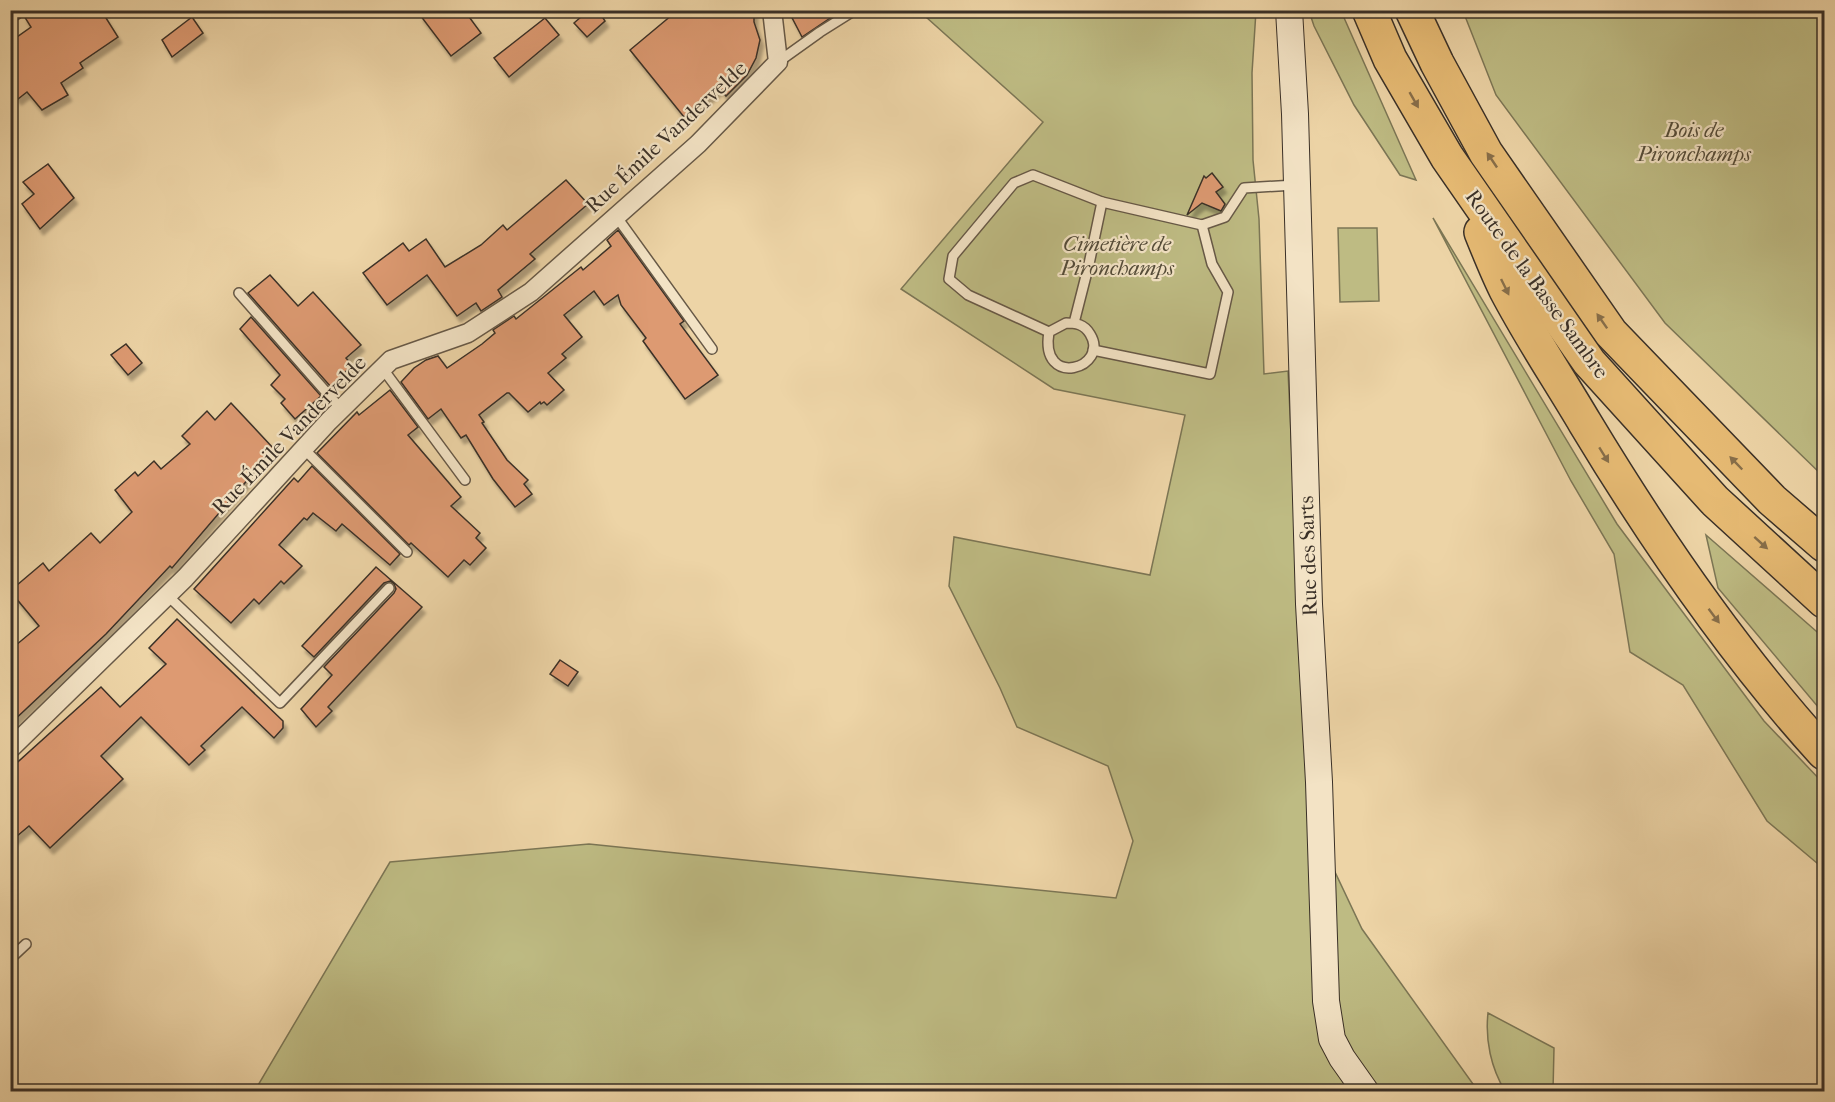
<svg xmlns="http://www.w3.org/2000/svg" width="1835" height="1102" viewBox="0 0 1835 1102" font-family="'IM FELL French Canon',serif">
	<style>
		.green { fill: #bebb83; stroke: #7c7655; stroke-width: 1.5 }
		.building { fill: #dd9a72; stroke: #3a3027; stroke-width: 1.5; filter: url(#shadow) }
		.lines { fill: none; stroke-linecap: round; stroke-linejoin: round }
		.lane-casing { stroke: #675947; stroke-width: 12 }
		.street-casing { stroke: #675947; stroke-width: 21 }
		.secondary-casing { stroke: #3a3027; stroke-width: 28 }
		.highway-casing { stroke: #3a3027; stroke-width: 36 }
		.lane { stroke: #f3e3c5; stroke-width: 9 }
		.street { stroke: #f3e3c5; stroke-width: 18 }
		.secondary { stroke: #f3e3c5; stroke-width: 26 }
		.highway { stroke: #e6ba73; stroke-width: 33 }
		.oneway { fill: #876e49 }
		.labels { text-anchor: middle; stroke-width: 4.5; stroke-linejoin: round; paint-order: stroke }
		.park-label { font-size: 21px; font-style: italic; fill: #544c39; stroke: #f3e3c5 }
		.street-label { font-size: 21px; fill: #3a3027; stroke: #f3e3c5 }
	</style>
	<defs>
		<filter id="shadow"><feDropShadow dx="3.5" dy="6" stdDeviation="1.5" flood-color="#0004"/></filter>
	</defs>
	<rect width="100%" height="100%" fill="#edd4a6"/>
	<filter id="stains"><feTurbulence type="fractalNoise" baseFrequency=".00333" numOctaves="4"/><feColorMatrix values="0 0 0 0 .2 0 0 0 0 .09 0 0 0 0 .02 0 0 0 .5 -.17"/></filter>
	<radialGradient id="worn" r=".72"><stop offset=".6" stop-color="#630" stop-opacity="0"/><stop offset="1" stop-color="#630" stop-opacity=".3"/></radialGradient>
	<g class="green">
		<path d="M 922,11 L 1256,11 L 1252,73 L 1253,160 L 1259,219 L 1264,374 L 1288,371 L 1309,817 L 1362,929 L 1478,1091 L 606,1092 L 598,1089 L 595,1092 L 254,1092 L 390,862 L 589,844 L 1116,898 L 1133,841 L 1108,766 L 1017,727 L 1000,688 L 949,586 L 954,537 L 1150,575 L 1185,415 L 1054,389 L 901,289 L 1043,122 L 926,17 Z"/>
		<path d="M 1309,11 L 1341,11 L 1416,180 L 1400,175 L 1354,105 L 1314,26 Z"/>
		<path d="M 1463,11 L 1824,11 L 1824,477 L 1665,323 L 1496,95 Z"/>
		<path d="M 1433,218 L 1617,524 L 1764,721 L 1824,784 L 1824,869 L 1767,821 L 1683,685 L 1630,652 L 1614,554 L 1571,481 Z"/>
		<path d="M 1338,228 L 1377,228 L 1379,301 L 1340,302 Z"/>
		<path d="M 1706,535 L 1824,638 L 1824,714 L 1718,588 Z"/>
		<path d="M 1488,1013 L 1554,1048 L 1553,1091 L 1505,1091 C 1491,1068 1485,1040 1488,1013 Z"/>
	</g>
	<g class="building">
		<path d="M 26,10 L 101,10 L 118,37 L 80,63 L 83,68 L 61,83 L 68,95 L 42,110 L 27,92 L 18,99 L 10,90 L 10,42 L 31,27 L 24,16 Z"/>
		<path d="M 422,10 L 464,10 L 481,33 L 451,56 L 420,15 Z"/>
		<path d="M 589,10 L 598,10 L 605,21 L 587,37 L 574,23 Z"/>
		<path d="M 678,10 L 754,10 L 754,22 L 760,40 L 756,58 L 747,75 L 726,96 L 720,88 L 684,117 L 630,50 Z"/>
		<path d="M 788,10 L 842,10 L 802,37 Z"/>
		<path d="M 192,17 L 203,33 L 172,57 L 162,40 Z"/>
		<path d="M 545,18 L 559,35 L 509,77 L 494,58 Z"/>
		<path d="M 48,164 L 74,198 L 40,229 L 22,204 L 34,194 L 23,182 Z"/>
		<path d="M 1212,173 L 1223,187 L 1216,192 L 1225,204 L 1221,211 L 1202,203 L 1187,215 L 1204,176 L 1206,178 Z"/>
		<path d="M 566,180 L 588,204 L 530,254 L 535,259 L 498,290 L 502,297 L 481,311 L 476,303 L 457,316 L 427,275 L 387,305 L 363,273 L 403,243 L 409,251 L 426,239 L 445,267 L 481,245 L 503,225 L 507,230 Z"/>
		<path d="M 618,230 L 684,321 L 680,324 L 718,375 L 685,399 L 643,341 L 646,338 L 621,305 L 618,295 L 604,305 L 594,291 L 564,315 L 582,337 L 562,354 L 566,358 L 548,373 L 564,390 L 547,405 L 544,402 L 541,404 L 540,402 L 528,412 L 509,393 L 507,393 L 479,415 L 484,422 L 482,423 L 507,460 L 528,480 L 524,484 L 532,494 L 515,507 L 493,479 L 466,435 L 461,438 L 441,409 L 428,419 L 401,382 L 414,368 L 426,360 L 438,356 L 447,368 L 482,344 L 495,333 L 493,330 L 514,316 L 516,319 L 581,267 L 583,270 L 611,246 L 607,240 Z"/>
		<path d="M 270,275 L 298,306 L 313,292 L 361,345 L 346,358 L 352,365 L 331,387 L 248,293 Z"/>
		<path d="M 251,317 L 321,396 L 295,419 L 281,403 L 285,399 L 271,385 L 280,375 L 240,329 Z"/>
		<path d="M 126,344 L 142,363 L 128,375 L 111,355 Z"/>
		<path d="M 390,390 L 418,427 L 408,435 L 461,497 L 451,506 L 480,533 L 476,538 L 486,548 L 470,565 L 464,560 L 448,577 L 411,543 L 409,545 L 317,453 L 357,412 L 359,415 Z"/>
		<path d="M 231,403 L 274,449 L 172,568 L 170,566 L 106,634 L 10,724 L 10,650 L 39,626 L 10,591 L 43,563 L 49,571 L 91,533 L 100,543 L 132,512 L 115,490 L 135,472 L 138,476 L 154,461 L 161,469 L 190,444 L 182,436 L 207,411 L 215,420 Z"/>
		<path d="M 312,466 L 400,554 L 390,565 L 342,524 L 336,531 L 313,513 L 307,520 L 304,518 L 279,545 L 302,566 L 284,584 L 281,581 L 259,604 L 254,599 L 231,623 L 194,589 L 294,478 L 298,482 Z"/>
		<path d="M 376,567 L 422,607 L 328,707 L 332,711 L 316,727 L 301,709 L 332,675 L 324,667 L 394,593 L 396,589 L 394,584 L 390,581 L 384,583 L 314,657 L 302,646 Z"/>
		<path d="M 177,619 L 283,721 L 283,728 L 274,738 L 242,707 L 201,746 L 205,750 L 189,765 L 141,717 L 101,756 L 123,779 L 50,848 L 29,826 L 10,842 L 10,769 L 101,687 L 120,707 L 166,664 L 149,648 Z"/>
		<path d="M 560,660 L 578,672 L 568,686 L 550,674 Z"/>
	</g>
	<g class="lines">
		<g class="lane-casing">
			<g id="lane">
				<path d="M 414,11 L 415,10"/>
				<path d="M 778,62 L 820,32 L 855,10"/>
				<path d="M 616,216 L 712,349"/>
				<path d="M 239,293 L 341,409"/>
				<path d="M 1066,323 C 1076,323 1084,324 1090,334 C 1111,368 1039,390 1049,332 Z"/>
				<path d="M 1074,323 L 1089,264 L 1102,202"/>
				<path d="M 1049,332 L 968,295 L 949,279 L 953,256 L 1014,183 L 1033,175 L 1102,202 L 1202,225 L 1225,217 L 1244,188 L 1295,185"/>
				<path d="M 1093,350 L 1210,374 L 1228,292 L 1212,264 L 1202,225"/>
				<path d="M 383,369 L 465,480"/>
				<path d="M 304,449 L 407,552"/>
				<path d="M 167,595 L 280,703 L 389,588"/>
				<path d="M 10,959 L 26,944"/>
			</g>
		</g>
		<g class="street-casing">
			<g id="street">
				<path d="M 10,13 L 15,10"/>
				<path d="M 10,749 L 185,578 L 329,421 L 391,360 L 468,333 L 531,292 L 698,144 L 778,62 L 772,10"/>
			</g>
		</g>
		<g class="secondary-casing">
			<path id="secondary" d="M 1289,10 L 1295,114 L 1309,604 L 1319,782 L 1326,1001 L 1332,1039 L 1342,1058 L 1366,1092"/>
		</g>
		<g class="highway-casing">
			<g id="highway">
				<path d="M 1369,10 L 1390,59 L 1447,157 L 1589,362 L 1715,501 L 1824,601"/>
				<path d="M 1412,10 L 1437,63 L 1486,153 L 1611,333 L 1772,500 L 1824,545"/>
				<path d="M 1481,232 C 1489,252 1497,272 1506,290 C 1530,336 1559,379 1585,423 C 1655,539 1733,653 1824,753"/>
			</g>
		</g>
		<use href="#lane" class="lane"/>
		<use href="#street" class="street"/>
		<use href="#secondary" class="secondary"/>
		<use href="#highway" class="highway"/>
	</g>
	<defs><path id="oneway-solid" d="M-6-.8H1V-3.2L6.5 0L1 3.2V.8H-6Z" transform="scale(1.5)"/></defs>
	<g class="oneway">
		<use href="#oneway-solid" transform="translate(1414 100) rotate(60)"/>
		<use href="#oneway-solid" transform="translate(1492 160) rotate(-124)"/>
		<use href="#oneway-solid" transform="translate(1505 287) rotate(64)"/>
		<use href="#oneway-solid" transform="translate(1602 321) rotate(-125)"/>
		<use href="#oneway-solid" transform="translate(1604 455) rotate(58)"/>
		<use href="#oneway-solid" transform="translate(1736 463) rotate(-134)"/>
		<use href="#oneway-solid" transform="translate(1761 543) rotate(42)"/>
		<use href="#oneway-solid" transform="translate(1714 616) rotate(53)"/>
	</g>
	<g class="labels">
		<g class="park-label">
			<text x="1694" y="137">Bois de<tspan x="1694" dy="24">Pironchamps</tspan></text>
			<text x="1117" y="251">Cimetière de<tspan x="1117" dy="24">Pironchamps</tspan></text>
		</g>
		<g class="street-label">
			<text transform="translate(666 137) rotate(-43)" y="7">Rue Émile Vandervelde</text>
			<text transform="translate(1537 284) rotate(54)" y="7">Route de la Basse Sambre</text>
			<text transform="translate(289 435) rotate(-46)" y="7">Rue Émile Vandervelde</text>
			<text transform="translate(1308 556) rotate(-92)" y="7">Rue des Sarts</text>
		</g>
	</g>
	<rect width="1835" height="1102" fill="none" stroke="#edd4a6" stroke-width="36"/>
	<rect x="12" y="12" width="1811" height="1078" fill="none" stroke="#3a3027" stroke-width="3"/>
	<rect x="18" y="18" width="1799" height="1066" fill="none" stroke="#3a3027" stroke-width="1.5"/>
	<rect width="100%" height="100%" filter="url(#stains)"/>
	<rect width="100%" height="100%" fill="url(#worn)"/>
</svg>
